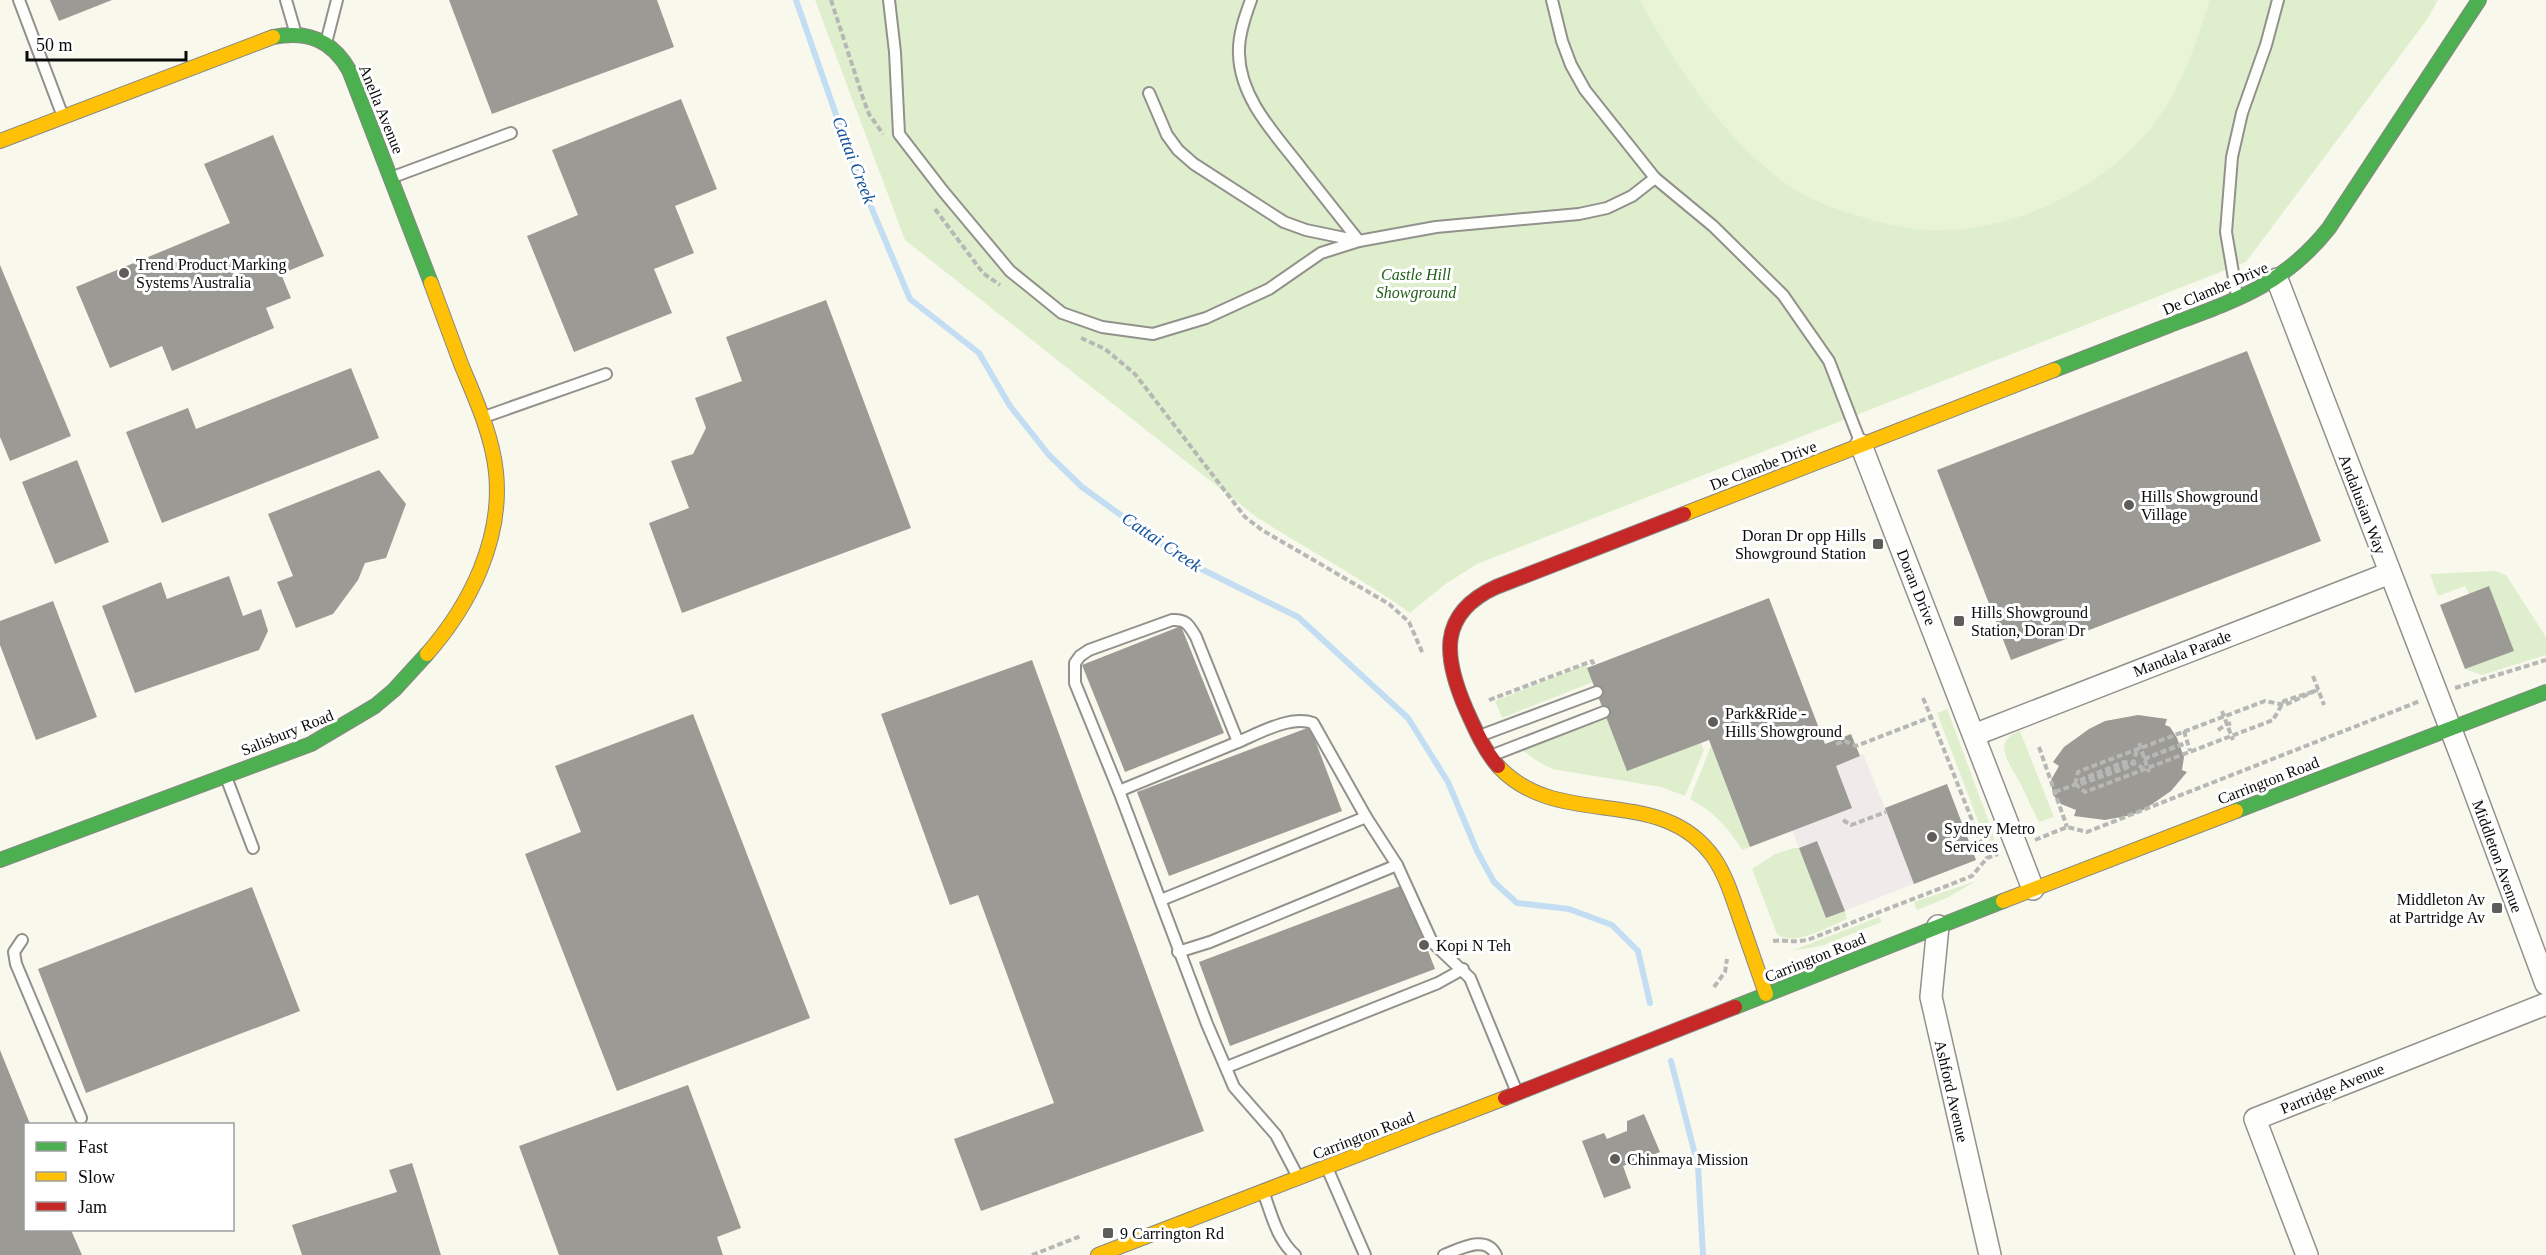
<svg xmlns="http://www.w3.org/2000/svg" width="2546" height="1255" viewBox="0 0 2546 1255" font-family="'Times New Roman',serif">
	<style>
		.industrial { fill: #f1eaeb }
		.green { fill: #dfefcd }
		.pitch { fill: #e9f3d6 }
		.lines { fill: none; stroke-linecap: round; stroke-linejoin: round }
		.stream { stroke: #c3def3; stroke-width: 6 }
		.building { fill: #9c9a94 }
		.lane-casing { stroke: #92918c; stroke-width: 14 }
		.street-casing { stroke: #92918c; stroke-width: 24 }
		.fast-casing { stroke: #888883; stroke-width: 16 }
		.slow-casing { stroke: #888883; stroke-width: 16 }
		.jam-casing { stroke: #888883; stroke-width: 16 }
		.path { stroke: #b7b7b5; stroke-width: 4; stroke-dasharray: 6 3; stroke-linecap: butt }
		.lane { stroke: #fefefc; stroke-width: 10 }
		.street { stroke: #fefefc; stroke-width: 21 }
		.fast { stroke: #4caf50; stroke-width: 14 }
		.slow { stroke: #ffc107; stroke-width: 14 }
		.jam { stroke: #c62828; stroke-width: 14 }
		.poi-dot { fill: #5e5d59; stroke: #fff; stroke-width: 2 }
		.labels { text-anchor: middle; stroke-width: 6; stroke-linejoin: round; paint-order: stroke }
		.street-label { font-size: 16px; fill: #0a0a0a; stroke: #fff }
		.poi-label { font-size: 16px; fill: #0a0a0a; stroke: #fff; text-anchor: start }
		.park-label { font-size: 16px; font-style: italic; fill: #23611b; stroke: #fff }
		.water-label { font-size: 18px; font-style: italic; fill: #14539b; stroke: #fff }
	</style>
	<rect width="100%" height="100%" fill="#f9f8ed"/>
	<path class="industrial" d="M 1863,754 L 1885,808 L 1947,784 L 1976,860 L 1826,918 L 1792,830 L 1836,766 Z"/>
	<g class="green">
		<path d="M 815,0 L 2438,0 L 2426,21 L 2246,262 L 1477,564 L 1444,585 L 1410,613 C 1360,577 1306,549 1255,516 L 905,240 Z"/>
		<path d="M 2495,571 L 2506,575 L 2546,637 L 2546,655 L 2482,675 L 2465,669 L 2513,651 L 2469,594 L 2465,586 L 2438,596 L 2430,574 Z"/>
		<path d="M 1586,664 L 1593,682 L 1502,718 L 1495,701 Z"/>
		<path d="M 1947,709 L 1992,830 L 1994,840 L 1986,842 L 1937,713 Z"/>
		<path d="M 1606,715 L 1701,743 L 1704,750 L 1685,796 L 1661,787 L 1552,769 L 1537,761 L 1522,750 Z"/>
		<path d="M 2020,731 L 2054,817 L 2039,822 C 2032,810 2027,796 2020,783 C 2012,767 1989,741 2020,731 Z"/>
		<path d="M 1711,746 L 1750,847 L 1742,850 C 1728,827 1713,811 1690,799 Z"/>
		<path d="M 1794,848 L 1799,848 L 1826,918 L 1845,911 L 1847,919 C 1830,926 1792,948 1777,934 L 1752,869 L 1775,854 Z"/>
		<path d="M 1976,881 L 1947,898 L 1917,910 L 1914,902 Z"/>
		<path d="M 1879,917 L 1882,922 L 1821,946 L 1791,951 Z"/>
	</g>
	<path class="pitch" d="M 1640,0 L 2210,0 C 2196,43 2182,88 2154,124 C 2103,189 2016,232 1932,230 C 1905,230 1878,222 1852,214 C 1833,208 1811,200 1794,189 C 1729,146 1676,68 1640,0 Z"/>
	<g class="lines">
		<g class="stream">
			<path d="M 796,0 L 855,169 L 910,299 L 979,353 L 1010,406 L 1049,455 L 1082,487 L 1183,560 L 1298,617 L 1408,718 L 1448,782 L 1477,851 L 1494,882 L 1517,903 L 1569,909 L 1612,925 L 1638,951 L 1650,1003"/>
			<path d="M 1671,1061 L 1698,1166 L 1703,1255"/>
		</g>
	</g>
	<g class="building">
		<path d="M 50,0 L 112,0 L 59,21 Z"/>
		<path d="M 449,0 L 657,0 L 674,47 L 492,114 Z"/>
		<path d="M 681,99 L 717,189 L 675,206 L 694,253 L 654,269 L 672,313 L 574,352 L 527,236 L 578,215 L 552,150 Z"/>
		<path d="M 273,135 L 324,256 L 281,274 L 291,298 L 266,308 L 274,328 L 172,371 L 162,346 L 110,368 L 76,287 L 230,223 L 204,164 Z"/>
		<path d="M 0,265 L 71,436 L 10,461 L 0,437 Z"/>
		<path d="M 826,300 L 911,528 L 682,613 L 649,523 L 689,508 L 671,461 L 693,454 L 706,428 L 695,398 L 742,381 L 726,337 Z"/>
		<path d="M 2247,351 L 2321,541 L 2011,660 L 1937,470 Z"/>
		<path d="M 351,368 L 379,438 L 162,523 L 126,432 L 188,408 L 196,429 Z"/>
		<path d="M 77,460 L 109,542 L 55,564 L 22,482 Z"/>
		<path d="M 379,470 L 406,504 L 386,558 L 365,563 L 358,580 L 333,614 L 296,628 L 277,582 L 293,576 L 268,514 Z"/>
		<path d="M 229,576 L 243,616 L 261,609 L 268,631 L 259,650 L 135,693 L 102,606 L 161,582 L 167,599 Z"/>
		<path d="M 2489,586 L 2514,651 L 2465,669 L 2440,605 Z"/>
		<path d="M 1769,598 L 1825,744 L 1851,734 L 1860,756 L 1836,766 L 1852,808 L 1750,847 L 1709,740 L 1627,771 L 1587,668 Z"/>
		<path d="M 53,601 L 97,717 L 36,740 L 0,645 L 0,621 Z"/>
		<path d="M 1181,626 L 1224,733 L 1125,772 L 1082,665 Z"/>
		<path d="M 1032,660 L 1204,1131 L 981,1211 L 954,1139 L 1054,1103 L 978,895 L 950,905 L 881,714 Z"/>
		<path d="M 693,714 L 810,1018 L 617,1091 L 525,854 L 581,832 L 555,766 Z"/>
		<path d="M 2138,715 L 2167,719 L 2165,725 L 2170,727 L 2177,738 L 2184,757 L 2182,770 L 2187,772 L 2171,791 L 2145,809 L 2132,815 L 2105,820 L 2074,816 L 2076,810 L 2061,804 L 2053,795 L 2051,780 L 2059,766 L 2053,762 L 2064,747 L 2089,729 L 2105,721 Z"/>
		<path d="M 1310,727 L 1342,811 L 1169,876 L 1137,792 Z"/>
		<path d="M 1947,784 L 1976,860 L 1914,884 L 1885,808 Z"/>
		<path d="M 1817,841 L 1845,911 L 1826,918 L 1799,848 Z"/>
		<path d="M 1403,885 L 1435,969 L 1230,1046 L 1199,962 Z"/>
		<path d="M 252,887 L 300,1011 L 86,1093 L 38,969 Z"/>
		<path d="M 0,1050 L 30,1124 L 26,1124 L 26,1230 L 71,1230 L 82,1255 L 0,1255 Z"/>
		<path d="M 688,1085 L 741,1228 L 717,1237 L 723,1255 L 559,1255 L 519,1146 Z"/>
		<path d="M 1644,1114 L 1660,1152 L 1623,1166 L 1631,1188 L 1604,1198 L 1582,1141 L 1604,1133 L 1607,1139 L 1627,1131 L 1627,1121 Z"/>
		<path d="M 412,1163 L 441,1255 L 302,1255 L 292,1225 L 397,1192 L 389,1170 Z"/>
	</g>
	<g class="lines">
		<g class="lane-casing">
			<g id="lane">
				<path d="M 19,0 L 62,114"/>
				<path d="M 286,0 L 295,31"/>
				<path d="M 889,0 L 895,52 L 899,134 L 943,191 L 1010,271 L 1062,313 L 1102,327 L 1153,334 L 1206,318 L 1269,289 L 1321,253 L 1359,241 C 1340,217 1321,193 1302,169 C 1276,135 1240,99 1239,54 C 1238,36 1245,16 1251,0"/>
				<path d="M 1552,0 L 1562,41 L 1571,65 L 1585,90 L 1655,178 L 1713,226 L 1783,295 L 1829,361 L 1861,444"/>
				<path d="M 327,39 L 337,0"/>
				<path d="M 1149,93 L 1167,135 L 1178,150 L 1194,164 L 1284,222 L 1306,230 L 1359,241 L 1436,227 L 1579,214 L 1607,208 L 1632,196 L 1655,178"/>
				<path d="M 393,177 L 511,133"/>
				<path d="M 2237,296 L 2226,232 L 2232,157 L 2242,113 L 2266,45 L 2278,0"/>
				<path d="M 484,417 L 606,374"/>
				<path d="M 1482,735 L 1597,692"/>
				<path d="M 1493,755 L 1604,712"/>
				<path d="M 226,777 L 253,848"/>
				<path d="M 1119,791 L 1238,742"/>
				<path d="M 1161,900 L 1366,817"/>
				<path d="M 22,940 L 14,952 L 16,964 L 81,1118"/>
				<path d="M 1178,952 L 1210,942 L 1397,865"/>
				<path d="M 1227,1067 L 1438,983 L 1463,969"/>
				<path d="M 1328,1170 L 1365,1255"/>
				<path d="M 1298,1177 L 1276,1135 L 1234,1087 L 1207,1024 L 1119,791 L 1075,683 L 1075,663 L 1080,656 L 1089,650 L 1172,620 C 1186,619 1189,625 1196,637 L 1238,742 C 1259,733 1291,715 1313,723 L 1366,817 L 1397,865 L 1432,942 L 1470,978 L 1516,1090"/>
				<path d="M 1264,1194 C 1272,1216 1277,1239 1295,1255"/>
				<path d="M 1444,1255 C 1460,1249 1486,1234 1496,1255"/>
			</g>
		</g>
		<g class="street-casing">
			<g id="street">
				<path d="M 2277,279 L 2468,774 L 2546,984"/>
				<path d="M 1861,445 L 2033,889"/>
				<path d="M 1974,735 L 2390,573"/>
				<path d="M 1938,926 L 1931,997 L 1990,1255"/>
				<path d="M 2307,1255 L 2255,1119 L 2546,1004"/>
			</g>
		</g>
		<g class="fast-casing">
			<g id="fast">
				<path d="M 273,37 C 307,30 332,40 349,70 L 431,283"/>
				<path d="M 2054,370 C 2093,355 2131,340 2170,325 C 2236,300 2284,285 2329,228 L 2479,0"/>
				<path d="M 2236,811 L 2546,692"/>
				<path d="M 0,860 L 311,744 L 375,706 L 394,690 L 427,654"/>
				<path d="M 1735,1007 L 2003,901"/>
			</g>
		</g>
		<g class="slow-casing">
			<g id="slow">
				<path d="M 0,141 L 273,37"/>
				<path d="M 1684,514 L 2054,370"/>
				<path d="M 427,654 C 470,605 503,539 496,472 C 492,434 475,398 461,364 C 451,337 441,310 431,283"/>
				<path d="M 1498,766 C 1559,832 1661,782 1714,858 C 1726,876 1732,896 1739,916 C 1748,942 1757,968 1766,994"/>
				<path d="M 2003,901 L 2236,811"/>
				<path d="M 1098,1255 L 1505,1098"/>
			</g>
		</g>
		<g class="jam-casing">
			<g id="jam">
				<path d="M 1498,766 C 1484,750 1475,729 1466,709 C 1444,658 1437,614 1496,587 L 1684,514"/>
				<path d="M 1505,1098 L 1735,1007"/>
			</g>
		</g>
		<g class="path">
			<path d="M 831,0 L 863,98 L 869,114 L 883,134"/>
			<path d="M 935,209 L 983,273 L 1000,285"/>
			<path d="M 1081,338 L 1105,349 L 1135,374 L 1245,517 L 1262,530 L 1389,604 L 1409,622 L 1423,654"/>
			<path d="M 2313,676 L 2324,705"/>
			<path d="M 2455,688 L 2546,660"/>
			<path d="M 1923,698 L 1931,717"/>
			<path d="M 1489,700 L 1592,661 L 1594,665"/>
			<path d="M 2222,711 L 2233,740"/>
			<path d="M 2218,730 L 2227,724 L 2234,723"/>
			<path d="M 2184,731 L 2190,751"/>
			<path d="M 2139,743 L 2149,772"/>
			<path d="M 1836,744 L 1845,741 L 1856,746 L 1931,717 L 1987,858"/>
			<path d="M 2039,747 L 2067,827"/>
			<path d="M 2144,759 L 2187,742"/>
			<path d="M 2144,759 L 2184,744"/>
			<path d="M 2080,780 L 2124,762 L 2133,763 L 2143,768"/>
			<path d="M 2075,784 L 2085,792 L 2273,720 L 2284,701 L 2318,690"/>
			<path d="M 2075,784 L 2078,772 L 2085,769 L 2265,701 L 2285,705 L 2317,690"/>
			<path d="M 2081,784 L 2126,768 L 2133,763 L 2137,750"/>
			<path d="M 2055,792 L 2133,763"/>
			<path d="M 1843,820 L 1851,825 L 1886,812"/>
			<path d="M 2035,840 L 2067,827 L 2087,832 L 2420,701"/>
			<path d="M 1773,941 C 1786,939 1793,944 1810,939 L 1972,876 L 1987,858 L 1998,854"/>
			<path d="M 1714,987 L 1725,972 L 1727,959"/>
			<path d="M 1032,1255 L 1081,1236"/>
		</g>
		<use href="#lane" class="lane"/>
		<use href="#street" class="street"/>
		<use href="#fast" class="fast"/>
		<use href="#slow" class="slow"/>
		<use href="#jam" class="jam"/>
	</g>
	<g class="poi-dot">
		<circle cx="124" cy="273" r="6"/>
		<circle cx="2129" cy="505" r="6"/>
		<rect x="1872" y="538" width="12" height="12" rx="3"/>
		<rect x="1953" y="615" width="12" height="12" rx="3"/>
		<circle cx="1713" cy="722" r="6"/>
		<circle cx="1932" cy="837" r="6"/>
		<rect x="2491" y="902" width="12" height="12" rx="3"/>
		<circle cx="1424" cy="945" r="6"/>
		<circle cx="1615" cy="1159" r="6"/>
		<rect x="1102" y="1227" width="12" height="12" rx="3"/>
	</g>
	<g class="labels">
		<g class="street-label">
			<text transform="translate(382 109) rotate(68)" y="6">Anella Avenue</text>
			<text transform="translate(2215 288) rotate(-23)" y="6">De Clambe Drive</text>
			<text transform="translate(1763 465) rotate(-21)" y="6">De Clambe Drive</text>
			<text transform="translate(2363 504) rotate(69)" y="6">Andalusian Way</text>
			<text transform="translate(1917 587) rotate(68)" y="6">Doran Drive</text>
			<text transform="translate(2182 653) rotate(-21)" y="6">Mandala Parade</text>
			<text transform="translate(287 732) rotate(-22)" y="6">Salisbury Road</text>
			<text transform="translate(2268 780) rotate(-21)" y="6">Carrington Road</text>
			<text transform="translate(2498 856) rotate(70)" y="6">Middleton Avenue</text>
			<text transform="translate(1815 957) rotate(-22)" y="6">Carrington Road</text>
			<text transform="translate(2332 1088) rotate(-22)" y="6">Partridge Avenue</text>
			<text transform="translate(1952 1091) rotate(77)" y="6">Ashford Avenue</text>
			<text transform="translate(1363 1135) rotate(-21)" y="6">Carrington Road</text>
		</g>
		<g class="poi-label">
			<text x="136" y="270">Trend Product Marking<tspan x="136" dy="18">Systems Australia</tspan></text>
			<text x="2141" y="502">Hills Showground<tspan x="2141" dy="18">Village</tspan></text>
			<text x="1866" y="541" text-anchor="end">Doran Dr opp Hills<tspan x="1866" dy="18">Showground Station</tspan></text>
			<text x="1971" y="618">Hills Showground<tspan x="1971" dy="18">Station, Doran Dr</tspan></text>
			<text x="1725" y="719">Park&amp;Ride -<tspan x="1725" dy="18">Hills Showground</tspan></text>
			<text x="1944" y="834">Sydney Metro<tspan x="1944" dy="18">Services</tspan></text>
			<text x="2485" y="905" text-anchor="end">Middleton Av<tspan x="2485" dy="18">at Partridge Av</tspan></text>
			<text x="1436" y="951">Kopi N Teh</text>
			<text x="1627" y="1165">Chinmaya Mission</text>
			<text x="1120" y="1239">9 Carrington Rd</text>
		</g>
		<g class="park-label">
			<text x="1416" y="280">Castle Hill<tspan x="1416" dy="18">Showground</tspan></text>
		</g>
		<g class="water-label">
			<text transform="translate(854 160) rotate(69)" y="6">Cattai Creek</text>
			<text transform="translate(1162 542) rotate(34)" y="6">Cattai Creek</text>
		</g>
	</g>
	<rect x="24" y="1123" width="210" height="108" fill="#ffffff" stroke="#9d9d9d" stroke-width="1.5"/>
	<rect x="36" y="1142" width="30" height="9" fill="#4caf50" stroke="#9d9d9d" stroke-width="1.5"/>
	<text x="78" y="1153" font-size="18" fill="#0a0a0a">Fast</text>
	<rect x="36" y="1172" width="30" height="9" fill="#ffc107" stroke="#9d9d9d" stroke-width="1.5"/>
	<text x="78" y="1183" font-size="18" fill="#0a0a0a">Slow</text>
	<rect x="36" y="1202" width="30" height="9" fill="#c62828" stroke="#9d9d9d" stroke-width="1.5"/>
	<text x="78" y="1213" font-size="18" fill="#0a0a0a">Jam</text>
	<path d="M27 51v9h159v-9" fill="none" stroke="#0a0a0a" stroke-width="3"/>
	<text x="36" y="51" font-size="18" fill="#0a0a0a" stroke="#ffffff" stroke-width="4.5" paint-order="stroke">50 m</text>
</svg>
